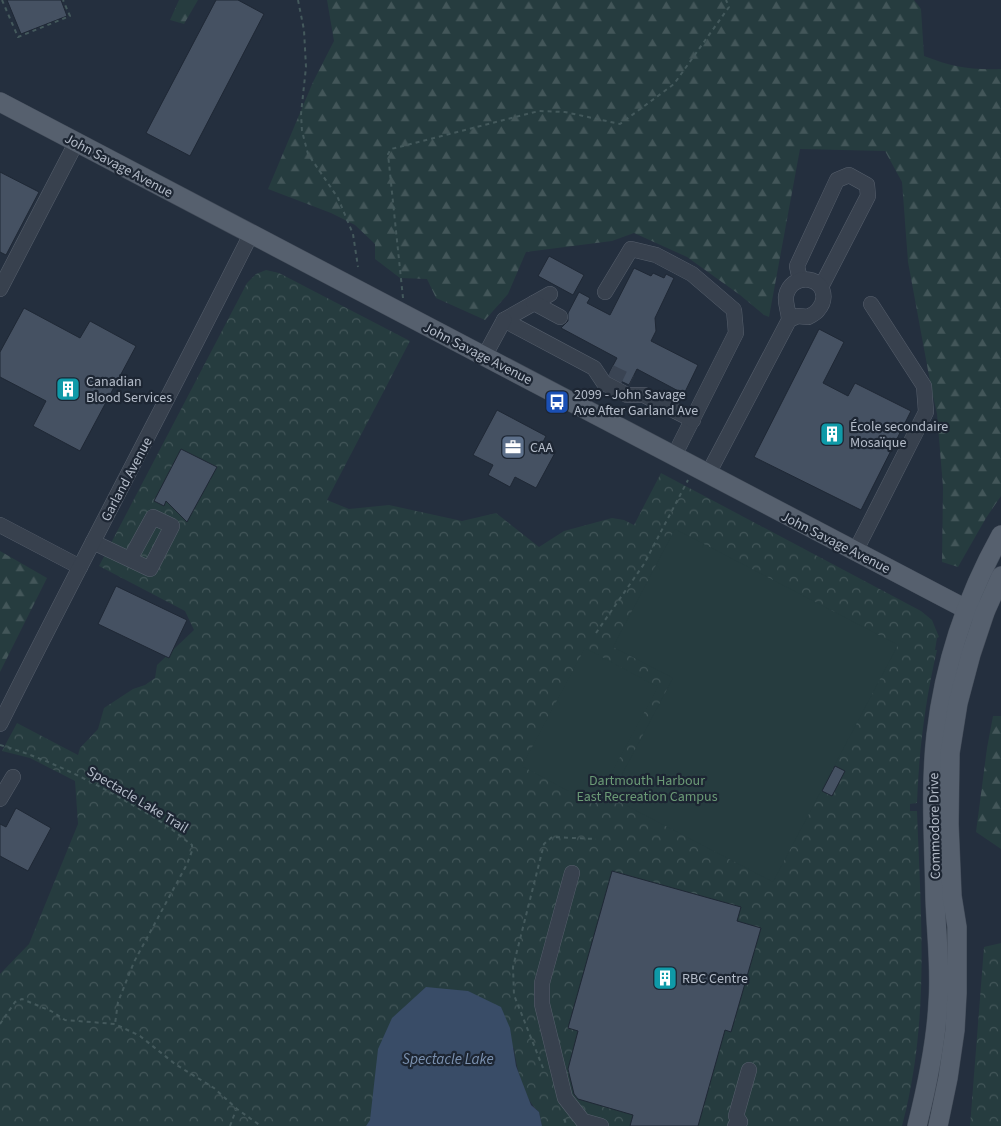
<svg xmlns="http://www.w3.org/2000/svg" width="1001" height="1126" viewBox="0 0 1001 1126" font-family="'Source Sans 3',sans-serif">
	<style>
		.forest { fill: url(#forest-firs) }
		.park { fill: url(#park-crowns) }
		.pitch { fill: #263c3f }
		.water { fill: #394c67 }
		.building { fill: #455162; stroke: #1f2835 }
		.lines { fill: none; stroke-linecap: round; stroke-linejoin: round }
		.minor-tunnel { stroke: #3a4453; stroke-width: 15; stroke-dasharray: 15 8; stroke-linecap: butt }
		.minor-casing { stroke: #565f6c; stroke-width: 16 }
		.major-casing { stroke: #414a57; stroke-width: 20 }
		.path { stroke: #44595c; stroke-width: 2; stroke-dasharray: 4 4; stroke-linecap: butt }
		.minor { stroke: #38414e; stroke-width: 15 }
		.major { stroke: #56606e; stroke-width: 19 }
		.labels { text-anchor: middle; stroke-width: 4.5; stroke-linejoin: round; paint-order: stroke }
		.street-label { font-size: 14px; fill: #b4bcc9; stroke: #1d2633 }
		.poi-label { font-size: 14px; fill: #b4bcc9; stroke: #1d2633; text-anchor: start }
		.park-label { font-size: 14px; fill: #6b9a76; stroke: #1d2633 }
		.water-label { font-size: 15px; font-style: italic; fill: #7c92b1; stroke: #1d2633 }
	</style>
	<defs>
		<pattern id="forest-firs" width="22" height="20" patternUnits="userSpaceOnUse" patternTransform="scale(1.25)"><rect width="22" height="20" fill="#263c3f"/><path d="M5 1l3.5 6h-7zM16 11l3.5 6h-7z" fill="#435659"/></pattern>
		<pattern id="park-crowns" width="20" height="18" patternUnits="userSpaceOnUse" patternTransform="scale(1.25)"><rect width="20" height="18" fill="#263c3f"/><path d="M2 6a3 3 0 1 1 6 0M12 15a3 3 0 1 1 6 0" fill="none" stroke="#435659"/></pattern>
	</defs>
	<rect width="100%" height="100%" fill="#242f3e"/>
	<g class="forest">
		<path d="M 179,0 L 198,0 L 184,24 L 170,20 Z"/>
		<path d="M 327,0 L 914,0 L 921,9 L 924,56 C 953,67 969,70 1001,69 L 1001,496 L 986,518 L 958,567 L 942,562 L 943,487 L 937,414 L 932,392 L 908,262 L 902,182 L 885,151 L 800,149 L 769,317 L 764,315 L 740,295 L 687,257 L 634,233 L 612,241 L 526,252 L 508,294 L 485,320 L 436,298 L 427,279 L 400,278 L 375,259 L 375,244 L 355,225 L 331,213 L 268,189 L 313,82 L 334,41 Z"/>
		<path d="M 0,551 L 47,578 L 0,672 Z"/>
		<path d="M 993,716 L 1001,716 L 1001,849 L 976,832 L 987,748 Z"/>
	</g>
	<g class="park">
		<path d="M 266,270 L 279,273 L 410,341 L 327,500 L 349,509 L 389,505 L 462,521 L 496,513 L 539,547 L 564,531 L 612,518 L 624,520 L 634,525 L 661,473 L 921,611 L 932,620 L 939,637 L 937,638 L 935,650 L 937,650 C 925,702 919,750 917,803 L 910,804 L 910,811 L 917,811 C 921,919 930,1021 902,1126 L 542,1126 L 539,1112 C 524,1099 516,1067 514,1048 L 370,1120 L 366,1126 L 0,1126 L 0,974 L 29,944 L 78,824 L 75,781 L 30,758 L 2,751 L 17,723 L 78,755 L 80,748 L 98,729 L 104,708 L 133,689 L 145,685 L 155,678 L 157,665 L 194,630 L 185,611 L 99,566 L 247,283 L 256,274 Z"/>
		<path d="M 1001,943 L 1001,1126 L 970,1126 L 984,947 Z"/>
	</g>
	<g class="pitch">
		<path d="M 675,529 L 898,645 L 773,882 L 610,797 L 673,678 L 613,647 Z"/>
		<path d="M 585,648 L 658,687 L 594,805 L 522,766 Z"/>
	</g>
	<path class="water" d="M 426,987 L 468,991 L 501,1007 L 510,1028 L 516,1066 L 531,1105 L 539,1112 L 542,1126 L 366,1126 L 370,1120 L 378,1049 L 392,1018 Z"/>
	<g class="building">
		<path d="M 7,0 L 61,0 L 67,16 L 21,34 Z"/>
		<path d="M 216,0 L 238,0 L 264,14 L 190,156 L 146,133 Z"/>
		<path d="M 0,172 L 39,192 L 6,255 L 0,252 Z"/>
		<path d="M 549,256 L 584,275 L 573,295 L 538,276 Z"/>
		<path d="M 634,268 L 651,276 L 653,273 L 664,278 L 666,274 L 674,278 L 655,318 L 656,331 L 651,341 L 698,365 L 684,394 L 637,369 L 629,385 L 610,376 L 609,373 L 617,358 L 561,328 L 568,321 L 568,313 L 579,292 L 590,298 L 587,303 L 610,315 Z"/>
		<path d="M 24,308 L 80,338 L 90,321 L 136,346 L 80,451 L 33,426 L 46,401 L 0,377 L 0,352 Z"/>
		<path d="M 819,329 L 844,342 L 823,383 L 848,396 L 855,383 L 911,411 L 861,510 L 754,457 Z"/>
		<path d="M 497,410 L 546,436 L 542,444 L 556,451 L 536,488 L 515,477 L 510,487 L 488,475 L 493,465 L 473,455 Z"/>
		<path d="M 181,449 L 217,467 L 187,522 L 166,501 L 164,506 L 154,501 Z"/>
		<path d="M 116,586 L 187,620 L 169,658 L 98,624 Z"/>
		<path d="M 835,766 L 845,771 L 832,796 L 822,791 Z"/>
		<path d="M 16,808 L 51,828 L 28,871 L 0,856 L 0,824 L 6,827 Z"/>
		<path d="M 612,871 L 741,907 L 737,921 L 761,928 L 731,1032 L 725,1030 L 698,1126 L 630,1126 L 633,1115 L 578,1099 L 574,1094 L 568,1069 L 578,1031 L 568,1028 Z"/>
	</g>
	<g class="lines">
		<path class="minor-tunnel" d="M 610,372 L 631,382"/>
		<g class="minor-casing">
			<g id="minor">
				<path d="M 800,280 L 797,266 L 837,180 L 849,175 L 867,185 L 868,196 L 821,287"/>
				<path d="M 0,289 L 76,143"/>
				<path d="M 605,292 L 631,249 L 656,255 L 692,274 L 734,310 L 736,333 L 674,456"/>
				<path d="M 550,294 L 504,320 L 594,368 L 604,383 L 627,395 L 644,395 L 693,420"/>
				<path d="M 534,303 L 560,317"/>
				<path d="M 484,357 L 504,320"/>
				<path d="M 708,474 L 789,320 L 798,316 L 808,317 C 812,315 816,313 818,310 C 833,293 815,271 794,283 C 790,286 787,291 786,296 C 785,304 789,312 789,320"/>
				<path d="M 0,525 L 80,567"/>
				<path d="M 93,542 L 150,569 L 172,526 L 153,517 L 130,559"/>
				<path d="M 855,552 L 926,412 L 924,386 L 871,304"/>
				<path d="M 0,724 C 82,560 169,398 251,234"/>
				<path d="M 0,799 L 13,777"/>
				<path d="M 572,873 L 542,983 L 542,1004 L 565,1098 L 583,1121 L 601,1126"/>
				<path d="M 735,1126 L 740,1122 L 736,1116 L 749,1070"/>
			</g>
		</g>
		<g class="major-casing">
			<g id="major">
				<path d="M 0,102 L 943,597 L 966,609 L 985,612"/>
				<path d="M 917,1126 C 927,1086 936,1045 938,1003 C 941,968 936,932 935,897 C 934,844 930,788 936,735 C 944,665 967,596 1001,535"/>
				<path d="M 938,1126 L 948,1078 L 955,1030 L 957,993 L 957,927 L 952,896 L 949,824 L 950,753 L 958,703 L 971,654 L 985,612 L 1001,576"/>
			</g>
		</g>
		<g class="path">
			<path d="M 2,0 L 18,37 L 70,16 L 63,0"/>
			<path d="M 298,0 L 304,30 L 306,67 L 301,114 L 302,131 L 308,154 L 338,198 L 353,234 L 358,267"/>
			<path d="M 403,298 L 388,154 L 391,149 L 539,111 L 565,112 L 620,124 L 674,84 L 729,7 L 726,0"/>
			<path d="M 596,633 L 644,564 L 688,480"/>
			<path d="M 0,745 C 56,761 108,790 158,820 C 170,827 181,837 192,845 L 192,851 L 187,864 L 134,962 L 118,1002 L 115,1024"/>
			<path d="M 0,1024 L 15,1002 L 22,999 L 51,1011 L 65,1020 L 115,1024 L 140,1036 L 175,1064 L 214,1088 L 237,1109 L 261,1126"/>
			<path d="M 543,1068 L 514,995 L 513,967 L 544,844 L 552,837 L 596,839"/>
			<path d="M 564,1119 L 567,1126"/>
			<path d="M 230,1126 L 236,1110"/>
		</g>
		<use href="#minor" class="minor"/>
		<use href="#major" class="major"/>
	</g>
	<defs>
		<g id="building-square" transform="scale(1.25)"><rect x="-9" y="-9" width="18" height="18" rx="4" fill="#0f9aa8" stroke="#1d2633"/><path d="M-4-6H4V6H1V3H-1V6H-4ZM-2.5-4.3h1.7v1.8h-1.7ZM.8-4.3h1.7v1.8H.8ZM-2.5-1h1.7V.8h-1.7ZM.8-1h1.7V.8H.8Z" fill="#fff"/></g>
		<g id="bus-square" transform="scale(1.25)"><rect x="-9" y="-9" width="18" height="18" rx="4" fill="#1a4fb4" stroke="#1d2633"/><path d="M-5-6H5V4H4V6H2V4H-2V6H-4V4H-5ZM-3.5-4V0h7V-4ZM-3.5 1.2v1.5H-2V1.2ZM2 1.2v1.5H3.5V1.2Z" fill="#fff"/></g>
		<g id="office-square" transform="scale(1.25)"><rect x="-9" y="-9" width="18" height="18" rx="4" fill="#5c6f8a" stroke="#1d2633"/><path d="M-6-3h4V-5.5h4V-3h4V5H-6ZM-1-4.5V-3h2v-1.5ZM-6 0V1H6V0Z" fill="#fff"/></g>
	</defs>
	<g fill-rule="evenodd">
		<use href="#building-square" x="68" y="389"/>
		<use href="#bus-square" x="557" y="402"/>
		<use href="#building-square" x="832" y="434"/>
		<use href="#office-square" x="513" y="447"/>
		<use href="#building-square" x="665" y="978"/>
	</g>
	<g class="labels">
		<g class="street-label">
			<text transform="translate(119 165) rotate(28)" y="5">John Savage Avenue</text>
			<text transform="translate(478 353) rotate(27)" y="5">John Savage Avenue</text>
			<text transform="translate(126 479) rotate(-62)" y="5">Garland Avenue</text>
			<text transform="translate(836 542) rotate(27)" y="5">John Savage Avenue</text>
			<text transform="translate(138 799) rotate(31)" y="5">Spectacle Lake Trail</text>
			<text transform="translate(934 826) rotate(-91)" y="5">Commodore Drive</text>
		</g>
		<g class="poi-label">
			<text x="86" y="386">Canadian<tspan x="86" dy="16">Blood Services</tspan></text>
			<text x="574" y="399">2099 - John Savage<tspan x="574" dy="16">Ave After Garland Ave</tspan></text>
			<text x="850" y="431">École secondaire<tspan x="850" dy="16">Mosaïque</tspan></text>
			<text x="530" y="452">CAA</text>
			<text x="682" y="983">RBC Centre</text>
		</g>
		<g class="park-label">
			<text x="647" y="785">Dartmouth Harbour<tspan x="647" dy="16">East Recreation Campus</tspan></text>
		</g>
		<g class="water-label">
			<text x="448" y="1064">Spectacle Lake</text>
		</g>
	</g>
</svg>
